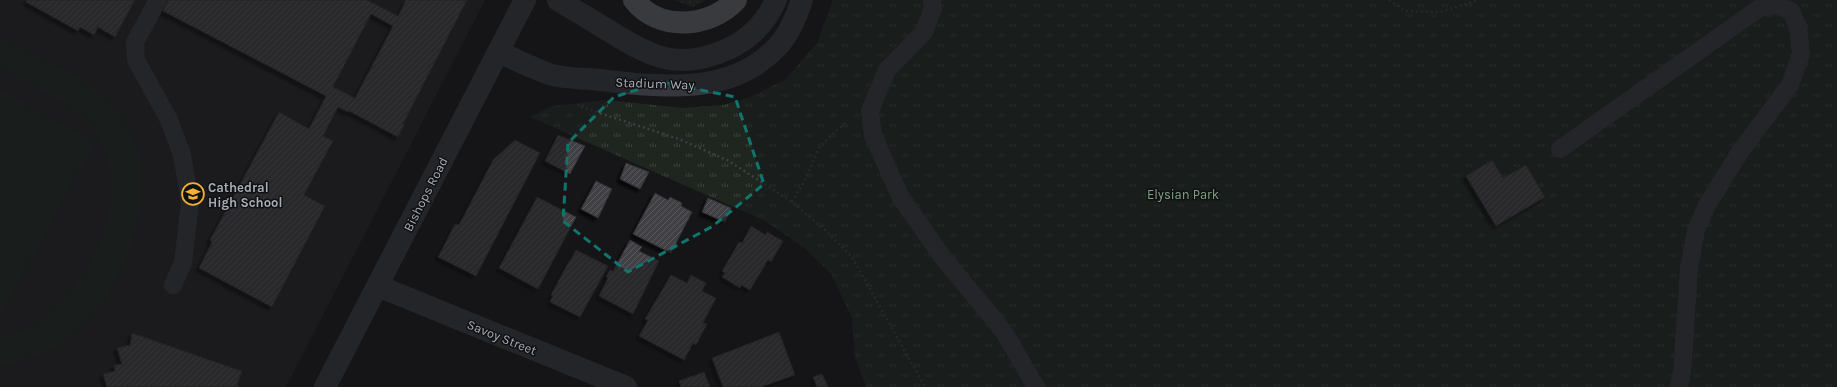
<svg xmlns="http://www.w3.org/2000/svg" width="1837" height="387" viewBox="0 0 1837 387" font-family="Karla,sans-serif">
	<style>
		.built { fill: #222225 }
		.grass { fill: url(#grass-dots) }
		.park { fill: url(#park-tufts) }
		.pitch { fill: #1e261f }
		.building { fill: url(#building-hatch); stroke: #303034; fill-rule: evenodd; filter: url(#shadow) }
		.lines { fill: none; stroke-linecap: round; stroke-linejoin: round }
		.path { stroke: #3d3f44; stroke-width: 2.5; stroke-dasharray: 2 3; stroke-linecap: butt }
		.service { stroke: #37383d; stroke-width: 18 }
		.minor { stroke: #37383d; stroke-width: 22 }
		.tertiary { stroke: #37383d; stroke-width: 22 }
		.motorway { stroke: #63666e; stroke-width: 22 }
		.marked { fill: none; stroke: #0f766e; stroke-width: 3; stroke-dasharray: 8 5; stroke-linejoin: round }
		.labels { text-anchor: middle; stroke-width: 3; stroke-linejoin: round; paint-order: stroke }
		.street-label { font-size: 13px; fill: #a8adb8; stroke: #111113 }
		.poi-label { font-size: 13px; font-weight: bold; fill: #a8adb8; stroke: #111113; text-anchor: start }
		.park-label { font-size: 13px; fill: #7fa381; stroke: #111113 }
	</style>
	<defs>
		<pattern id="grass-dots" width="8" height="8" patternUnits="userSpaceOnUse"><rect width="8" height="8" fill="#1e261f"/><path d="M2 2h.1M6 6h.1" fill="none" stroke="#3c433d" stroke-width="1.8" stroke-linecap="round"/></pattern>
		<pattern id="park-tufts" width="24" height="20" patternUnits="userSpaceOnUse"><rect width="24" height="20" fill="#1e261f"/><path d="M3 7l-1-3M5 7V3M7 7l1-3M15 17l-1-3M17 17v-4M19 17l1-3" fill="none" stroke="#3c433d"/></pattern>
		<pattern id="building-hatch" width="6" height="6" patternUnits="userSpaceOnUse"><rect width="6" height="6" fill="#404145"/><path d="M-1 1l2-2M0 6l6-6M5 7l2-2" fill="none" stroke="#595a5e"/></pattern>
		<filter id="shadow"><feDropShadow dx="-3.5" dy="3.5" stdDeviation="1" flood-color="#0009"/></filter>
	</defs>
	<rect width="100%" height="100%" fill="#161618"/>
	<path class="built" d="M 0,0 L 485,0 L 286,387 L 0,387 Z"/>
	<path class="grass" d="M 675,0 L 706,0 L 692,7 Z"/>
	<path class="park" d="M 833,0 L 1837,0 L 1837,387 L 866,387 L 855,357 L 852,318 L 831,274 L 805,248 L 763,220 L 530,117 L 552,106 L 607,100 L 683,108 L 723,105 L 750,97 L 786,79 L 817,43 Z"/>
	<g class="pitch">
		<path d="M 0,35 C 39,56 101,82 124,119 C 163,182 132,276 83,325 C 61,347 31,361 0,366 L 0,336 C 8,334 18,332 26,328 C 90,294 142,188 90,125 C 71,102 26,83 0,69 Z"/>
		<path d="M 0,89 L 95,142 L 0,317 Z"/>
	</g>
	<g class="building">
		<path d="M 27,0 L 135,0 L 115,37 L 98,27 L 94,35 L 80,27 L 78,31 L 26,2 Z"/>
		<path d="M 168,0 L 367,0 L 398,16 L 406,0 L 467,0 L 403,124 L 404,125 L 398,137 L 349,111 L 348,112 L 338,107 L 323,136 L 333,141 L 304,195 L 325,206 L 272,307 L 199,268 L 212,242 L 210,240 L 279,112 L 309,129 L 326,96 L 163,11 ZM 371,14 L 393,26 L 355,98 L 333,87 Z"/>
		<path d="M 558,135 L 585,146 L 570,174 L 545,161 Z"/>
		<path d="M 515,140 L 540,153 L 476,276 L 438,257 L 455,224 L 459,225 L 493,160 Z"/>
		<path d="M 1492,160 L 1503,178 L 1526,165 L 1545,197 L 1496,226 L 1466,176 Z"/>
		<path d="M 626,163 L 649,172 L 640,189 L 620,179 Z"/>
		<path d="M 596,181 L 612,189 L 598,218 L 581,209 Z"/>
		<path d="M 655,193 L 668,200 L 670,197 L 682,203 L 681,206 L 692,212 L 671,253 L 633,234 Z"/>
		<path d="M 537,197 L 576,217 L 538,289 L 499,268 Z"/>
		<path d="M 708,198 L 731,208 L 725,222 L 702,212 Z"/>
		<path d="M 751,226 L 766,235 L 767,232 L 783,241 L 771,262 L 768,260 L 750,290 L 741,285 L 740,288 L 722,277 L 725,273 L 722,271 L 739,242 L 742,243 Z"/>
		<path d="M 630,240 L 642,247 L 639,251 L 659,261 L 633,314 L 599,296 L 608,278 L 606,277 L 610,270 L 613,271 Z"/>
		<path d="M 576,250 L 608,266 L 580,317 L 550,302 L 553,296 L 551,295 L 569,261 L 570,261 Z"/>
		<path d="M 671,275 L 687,283 L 691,275 L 706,283 L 702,291 L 716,298 L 703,323 L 707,324 L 696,345 L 693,343 L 684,360 L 639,336 L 648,320 L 645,319 Z"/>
		<path d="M 779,332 L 795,375 L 761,387 L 723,387 L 712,358 Z"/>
		<path d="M 132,333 L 242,371 L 237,385 L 240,387 L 107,387 L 103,374 L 115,371 L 114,365 L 122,364 L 117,348 L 130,345 Z"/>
		<path d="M 704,372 L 710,387 L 681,387 L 679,381 Z"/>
		<path d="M 822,374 L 828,387 L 817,387 L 813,377 Z"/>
	</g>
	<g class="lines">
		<g class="path">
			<path d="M 1389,0 L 1406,11 L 1440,12 L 1479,0"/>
			<path d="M 581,107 L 679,139 L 729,161 L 792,202 L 825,230 L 852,257 L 925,387"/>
			<path d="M 792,202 L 805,180 L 820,146 L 847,121"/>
		</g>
		<g class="service">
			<path d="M 158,0 L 135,42 L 136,60 L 169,120 L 182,155 L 190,202 L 183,263 L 173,285"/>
			<path d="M 932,0 L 933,8 L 924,32 L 887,70 L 870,111 L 873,135 L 900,196 L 941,255 L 1004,332 L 1036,387"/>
			<path d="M 1560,149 L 1761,7 L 1776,5 L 1791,11 L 1798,27 L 1801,54 L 1790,85 L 1740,152 L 1707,205 L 1696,230 L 1689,268 L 1682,373 L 1679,387"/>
		</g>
		<path class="minor" d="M 378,286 L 626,387"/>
		<g class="tertiary">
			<path d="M 558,0 C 576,11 593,21 611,32 C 652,58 680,71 728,49 C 750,39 766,22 776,0"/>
			<path d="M 498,52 C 515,59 532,68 549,74 C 563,79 585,78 600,80 C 660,87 730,96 776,48 C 789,35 796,17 802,0"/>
			<path d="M 325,387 L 525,0"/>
		</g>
		<path class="motorway" d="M 634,0 C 659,32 710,28 736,0"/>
	</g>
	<path d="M0 0H1837V387H0ZM 662,82 L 735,97 L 764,184 L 713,226 L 628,272 L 563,221 L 568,143 L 614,97 Z" fill="#161618" fill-opacity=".55" fill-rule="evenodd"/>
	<path class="marked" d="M 662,82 L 735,97 L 764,184 L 713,226 L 628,272 L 563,221 L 568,143 L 614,97 Z"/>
	<defs>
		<g id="school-ring" transform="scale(1.15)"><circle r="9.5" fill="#111113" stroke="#f2b134" stroke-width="1.5"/><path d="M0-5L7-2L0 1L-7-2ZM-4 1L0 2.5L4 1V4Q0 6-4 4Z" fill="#f2b134"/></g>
	</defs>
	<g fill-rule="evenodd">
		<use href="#school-ring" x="193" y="194"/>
	</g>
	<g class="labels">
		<g class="street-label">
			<text transform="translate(655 83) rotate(2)" y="5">Stadium Way</text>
			<text transform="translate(425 194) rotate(-63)" y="5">Bishops Road</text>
			<text transform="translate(502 337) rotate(22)" y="5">Savoy Street</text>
		</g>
		<g class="poi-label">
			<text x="208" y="192">Cathedral<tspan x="208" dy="15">High School</tspan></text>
		</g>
		<g class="park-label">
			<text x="1183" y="199">Elysian Park</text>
		</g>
	</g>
</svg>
